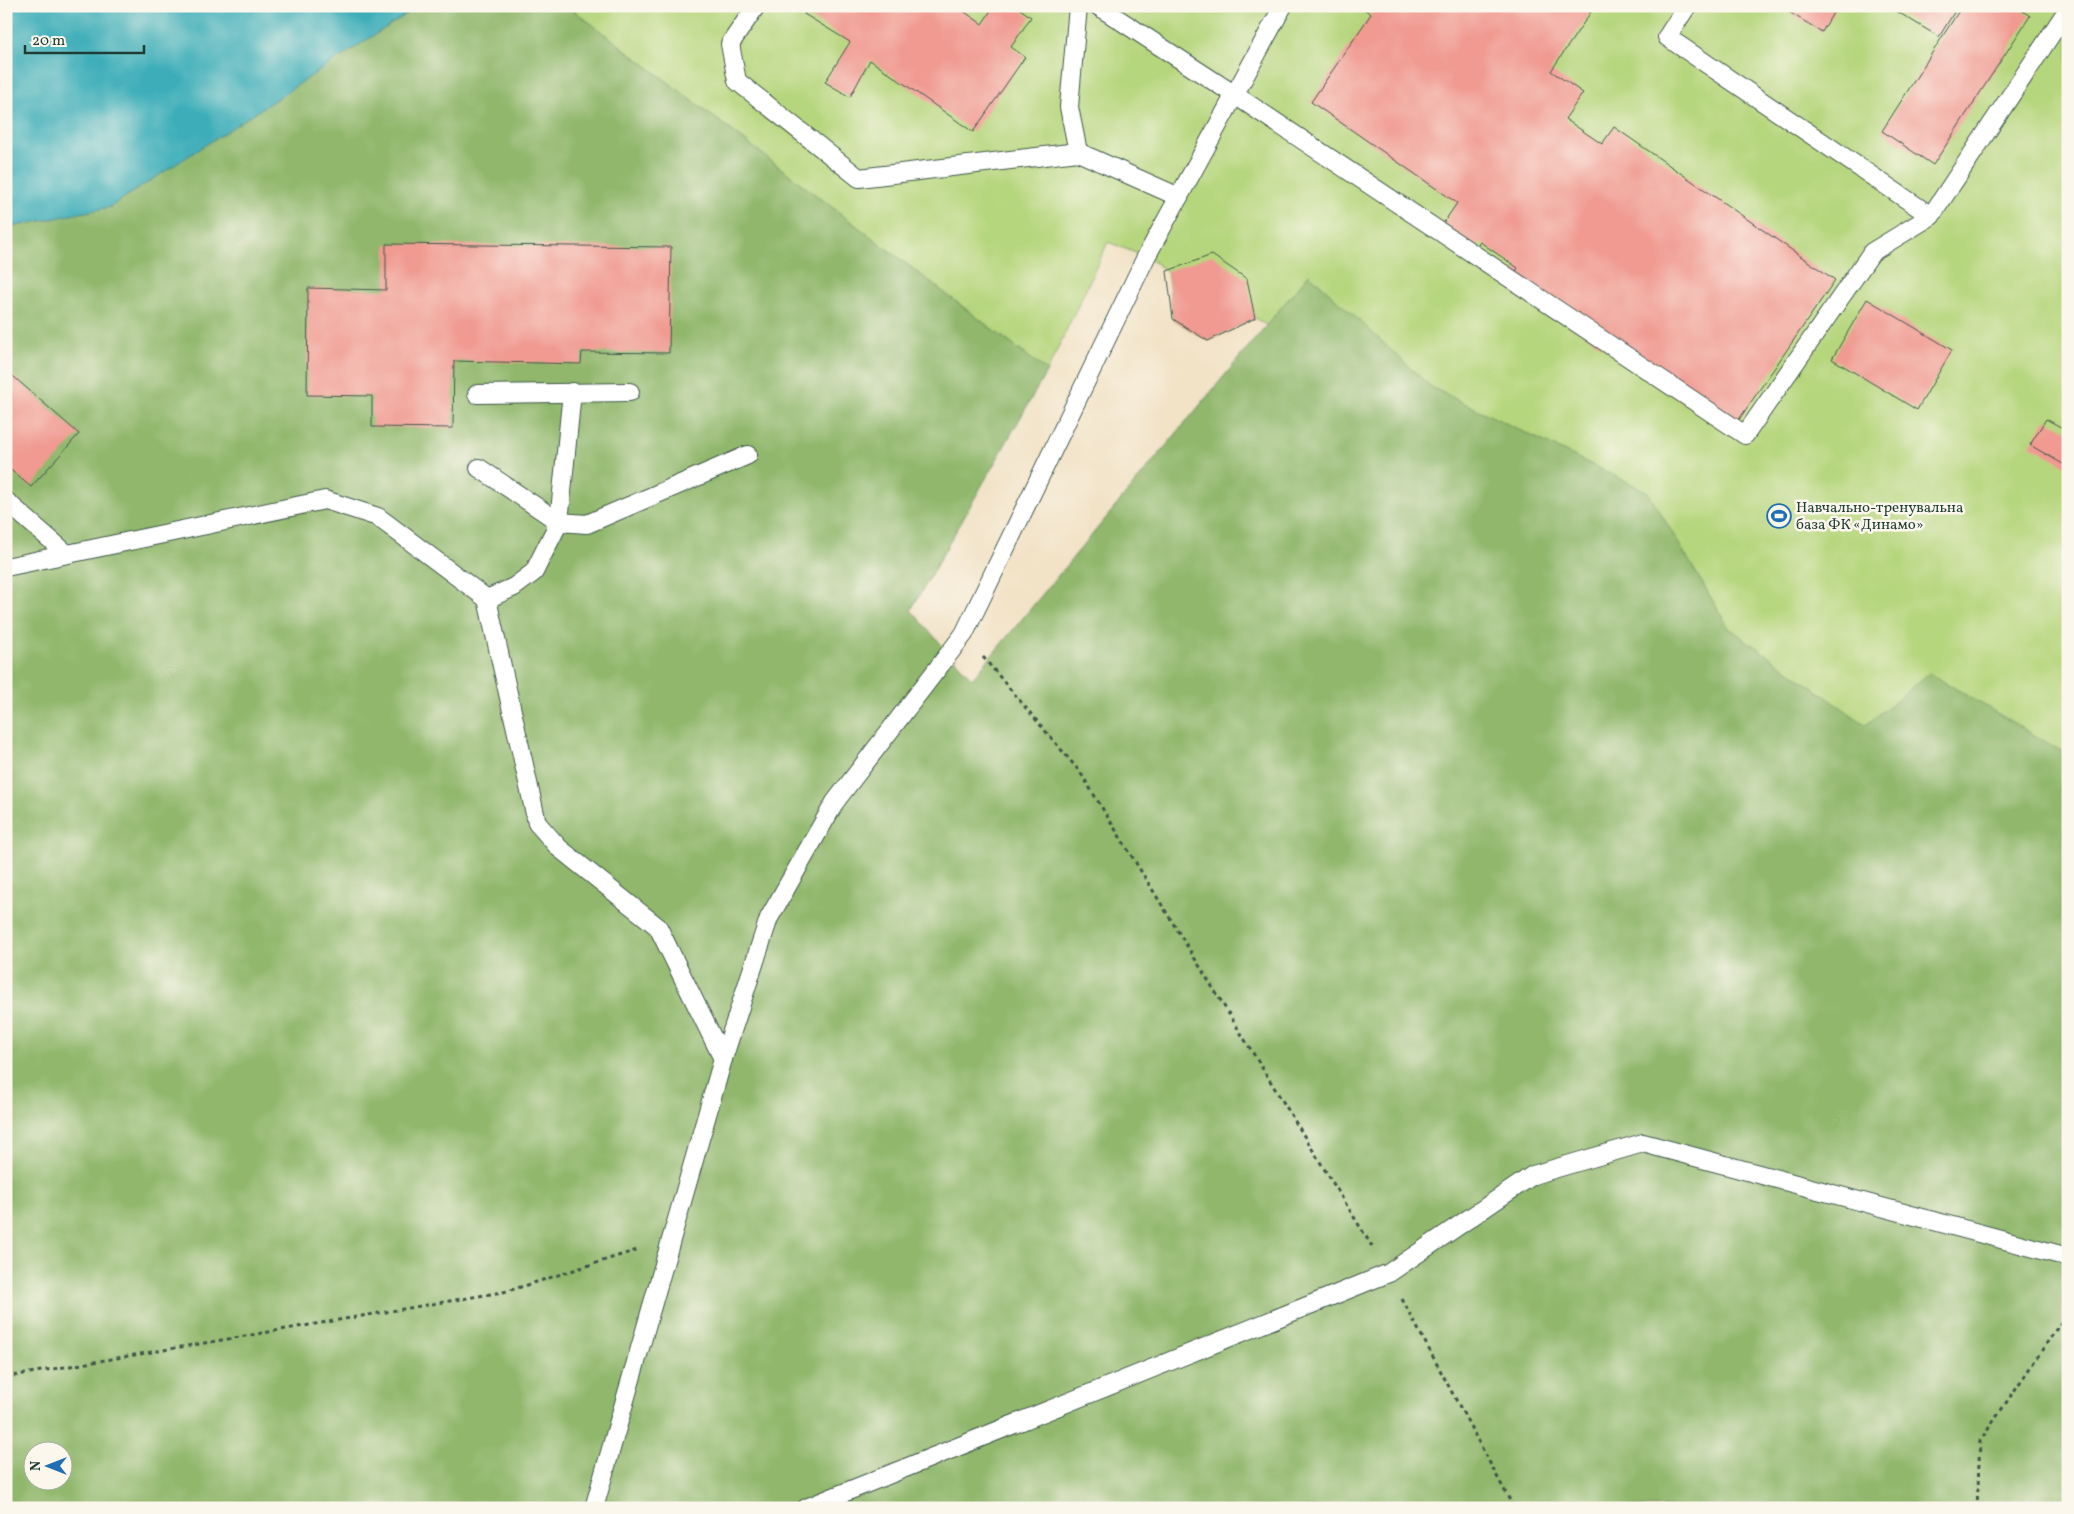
<svg xmlns="http://www.w3.org/2000/svg" width="2074" height="1514" viewBox="0 0 2074 1514" font-family="Vollkorn,serif">
	<style>
		.green { fill: #b6d67d; stroke: #6a8a58 }
		.forest { fill: #90b76c; stroke: #587a50; fill-rule: evenodd }
		.water { fill: #3eaeb9; stroke: #2e7676 }
		.building { fill: #f09a91 }
		.lines { fill: none; stroke-linecap: round; stroke-linejoin: round }
		.lane-casing { stroke: #3f564a; stroke-width: 20 }
		.path { stroke: #3f564a; stroke-width: 3; stroke-dasharray: 4 4; stroke-linecap: butt }
		.lane { stroke: #fff; stroke-width: 18 }
		.labels { text-anchor: middle; stroke-width: 5; stroke-linejoin: round; paint-order: stroke }
		.poi-label { font-size: 15px; fill: #1f3d34; stroke: #fbf7ec; text-anchor: start }
	</style>
	<rect width="100%" height="100%" fill="#fbf7ec"/>
	<filter id="ink" filterUnits="userSpaceOnUse"><feTurbulence type="fractalNoise" baseFrequency=".02" numOctaves="2"/><feDisplacementMap in="SourceGraphic" scale="10" xChannelSelector="R" yChannelSelector="G"/><feConvolveMatrix kernelMatrix="1 2 1 2 8 2 1 2 1" color-interpolation-filters="sRGB"/></filter>
	<filter id="wash" filterUnits="userSpaceOnUse"><feTurbulence type="fractalNoise" baseFrequency=".0096" numOctaves="4" result="noise"/><feDisplacementMap in="SourceGraphic" scale="20" xChannelSelector="R" yChannelSelector="G"/><feGaussianBlur stdDeviation="1.12" result="paint"/><feColorMatrix in="noise" values="0 0 0 0 0 0 0 0 0 0 0 0 0 0 0 0 0 1.4 0 .05"/><feComposite in="paint" operator="in"/></filter>
	<g filter="url(#wash)">
		<rect width="100%" height="100%" fill="#f2e2c6"/>
		<path class="green" d="M 568,6 L 2068,6 L 2068,846 L 1655,661 L 1293,343 L 1255,318 L 1208,341 L 1173,319 L 1167,271 L 1146,257 L 1108,242 L 1047,371 Z"/>
		<path class="forest" d="M 419,6 L 568,6 L 1047,371 L 911,610 L 972,679 L 1309,274 L 1431,387 L 1648,492 L 1729,628 L 1866,725 L 1929,673 L 2068,755 L 2068,1508 L 6,1508 L 6,228 L 110,207 ZM 32,1452 L 62,1452 L 62,1482 L 32,1482 Z"/>
		<path class="water" d="M 6,6 L 419,6 L 110,207 L 6,228 Z"/>
		<g id="blocks">
			<g class="building">
				<path d="M 808,6 L 963,6 L 962,10 L 982,24 L 994,6 L 1016,6 L 1031,17 L 1011,47 L 1025,57 L 973,132 L 870,60 L 850,97 L 825,82 L 850,42 L 804,14 Z"/>
				<path d="M 1360,6 L 1595,6 L 1551,71 L 1583,93 L 1565,119 L 1602,144 L 1614,127 L 1835,280 L 1729,434 L 1509,282 L 1518,268 L 1480,242 L 1470,257 L 1436,234 L 1457,203 L 1311,102 L 1371,14 Z"/>
				<path d="M 1779,6 L 1837,6 L 1822,32 Z"/>
				<path d="M 1888,6 L 1958,6 L 1939,37 Z"/>
				<path d="M 1962,6 L 2015,6 L 2030,16 L 1933,165 L 1882,131 Z"/>
				<path d="M 386,244 L 671,247 L 669,353 L 582,352 L 581,364 L 454,361 L 453,428 L 372,427 L 372,396 L 307,395 L 308,288 L 386,290 Z"/>
				<path d="M 1212,255 L 1247,279 L 1255,318 L 1208,341 L 1173,319 L 1167,271 Z"/>
				<path d="M 1867,299 L 1952,350 L 1917,410 L 1832,359 Z"/>
				<path d="M 6,370 L 79,434 L 31,487 L 6,466 Z"/>
				<path d="M 2046,419 L 2068,431 L 2068,467 L 2030,445 Z"/>
			</g>
		</g>
	</g>
	<g filter="url(#ink)">
		<use href="#blocks" fill-opacity="0" stroke="#3f564a" stroke-width="1"/>
		<g class="lines">
			<g class="lane-casing">
				<g id="lane">
					<path d="M 756,6 L 730,44 L 737,81 L 859,178 L 1078,152 L 1179,197"/>
					<path d="M 1098,6 L 1235,95 L 1745,435 L 1872,252 L 1931,216"/>
					<path d="M 1687,6 L 1667,37 L 1931,216 L 2068,9"/>
					<path d="M 1078,152 L 1069,107 L 1078,6"/>
					<path d="M 477,394 L 630,392"/>
					<path d="M 479,468 L 559,522 L 572,392"/>
					<path d="M 6,501 L 67,554"/>
					<path d="M 6,567 L 325,500 L 378,517 L 487,599 L 537,823 L 559,848 L 658,927 L 723,1059"/>
					<path d="M 487,599 L 514,587 L 534,572 L 559,522 L 587,524 L 748,455"/>
					<path d="M 594,1508 L 723,1059 L 769,918 L 835,802 L 964,634 L 1146,257 L 1283,6"/>
					<path d="M 806,1508 L 1389,1273 L 1533,1175 L 1643,1143 L 2068,1257"/>
				</g>
			</g>
			<g class="path">
				<path d="M 983,657 L 1080,772 L 1373,1248"/>
				<path d="M 1402,1299 L 1514,1508"/>
				<path d="M 6,1377 L 508,1291 L 637,1250"/>
				<path d="M 1977,1508 L 1980,1441 L 2068,1312"/>
			</g>
			<use href="#lane" class="lane"/>
		</g>
	</g>
	<defs>
		<g id="stadium-ring" transform="scale(1.25)"><circle r="9.5" fill="#fbf7ec" stroke="#1f6fb2" stroke-width="1.5"/><path d="M0-5a6.5 5 0 1 0 0 10a6.5 5 0 1 0 0-10ZM-3.5-1.8h7v3.6h-7Z" fill="#1f6fb2"/></g>
	</defs>
	<g fill-rule="evenodd">
		<use href="#stadium-ring" x="1779" y="516"/>
	</g>
	<g class="labels">
		<g class="poi-label">
			<text x="1796" y="512">Навчально-тренувальна<tspan x="1796" dy="17">база ФК «Динамо»</tspan></text>
		</g>
	</g>
	<rect width="2074" height="1514" fill="none" stroke="#fbf7ec" stroke-width="25"/>
	<g transform="translate(48 1466) rotate(270)"><circle r="24" fill="#fbf7ec" stroke="#a3ada2"/>
	<path d="M0-4L9 19L0 12L-9 19Z" fill="#1f6fb2"/>
	<text y="-8" font-size="14" font-weight="bold" text-anchor="middle" fill="#1f3d34">N</text>
	</g>
	<path d="M25 45v8h119v-8" fill="none" stroke="#1f3d34" stroke-width="2.5"/>
	<text x="32" y="45" font-size="15" fill="#1f3d34" stroke="#fbf7ec" stroke-width="4" paint-order="stroke">20 m</text>
</svg>
